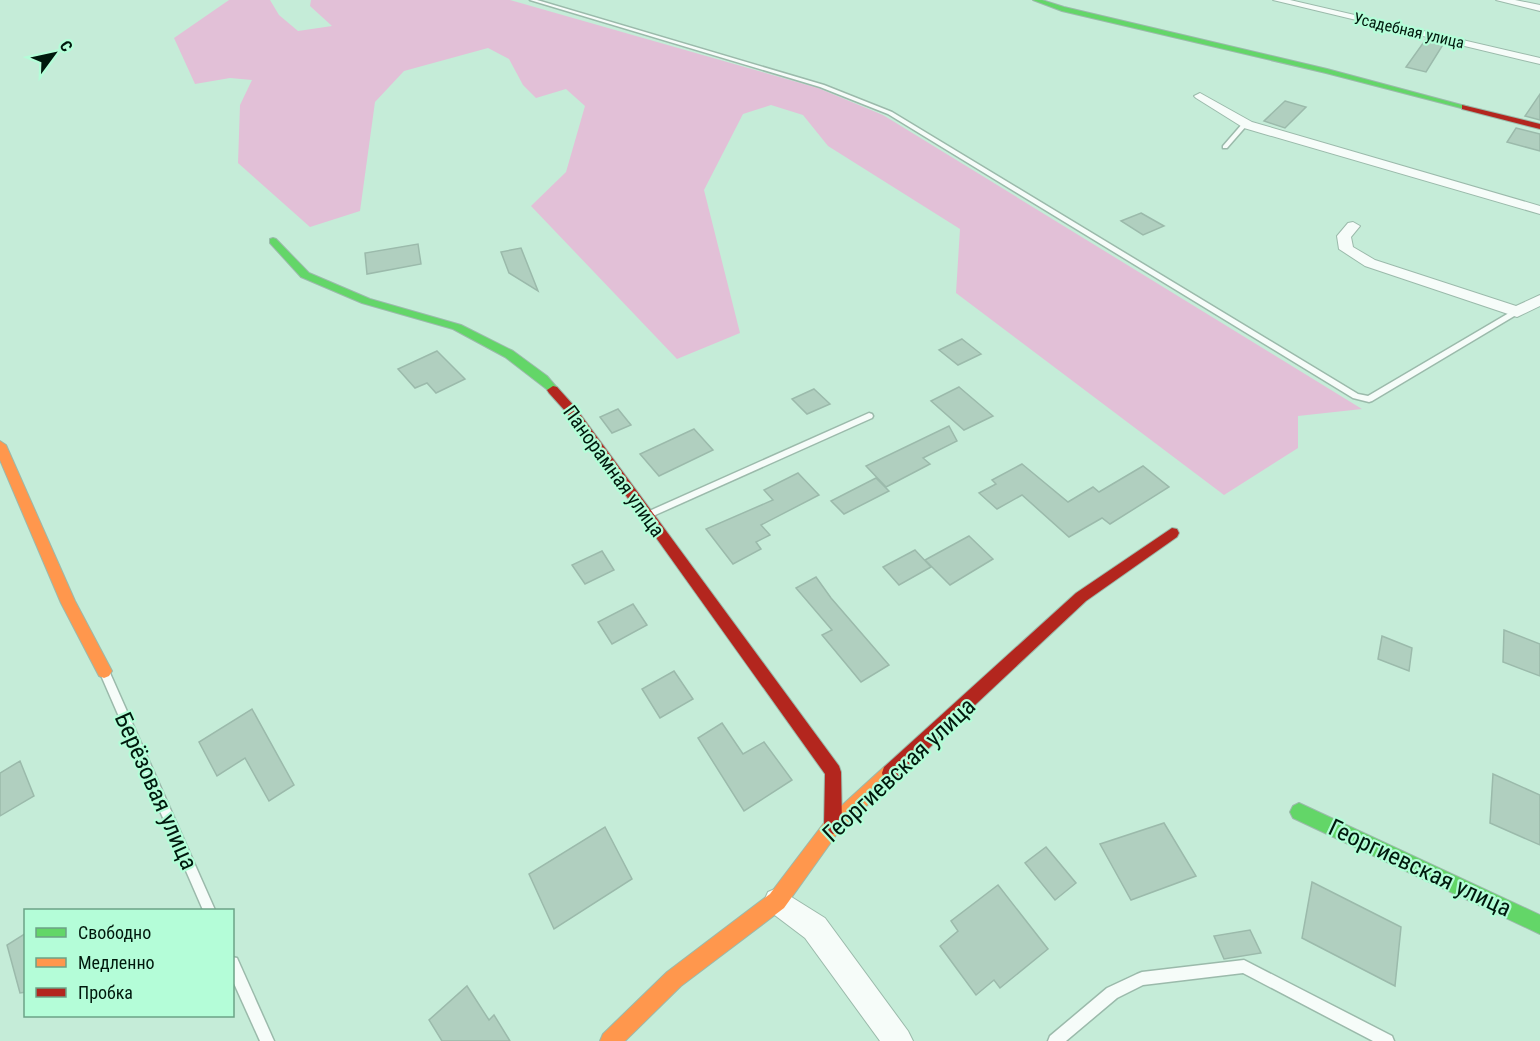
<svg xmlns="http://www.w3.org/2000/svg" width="1540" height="1041" viewBox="0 0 1540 1041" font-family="'Roboto Condensed',sans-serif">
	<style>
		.green { fill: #e2c0d7 }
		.building { fill: #b0cfbf; stroke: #9bbaab; stroke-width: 1.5 }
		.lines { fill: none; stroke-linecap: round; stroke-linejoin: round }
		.lane-casing { stroke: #9bbaab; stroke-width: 3 }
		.street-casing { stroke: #9bbaab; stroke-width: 2 }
		.fast-casing { stroke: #9bbaab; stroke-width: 2 }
		.slow-casing { stroke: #9bbaab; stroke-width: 2 }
		.jam-casing { stroke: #9bbaab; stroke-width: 2 }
		.lane { fill: #f6fcf9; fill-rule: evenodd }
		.street { fill: #f6fcf9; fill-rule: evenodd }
		.fast { fill: #63d668; fill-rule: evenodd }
		.slow { fill: #ff974d; fill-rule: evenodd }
		.jam { fill: #b3261e; fill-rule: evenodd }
		.labels { text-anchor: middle; stroke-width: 4.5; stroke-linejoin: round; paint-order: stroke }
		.far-street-label { font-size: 16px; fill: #00190d; stroke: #b4fdd8 }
		.street-label { font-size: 20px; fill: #00190d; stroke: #b4fdd8 }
		.near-street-label { font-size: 24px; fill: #00190d; stroke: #b4fdd8 }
	</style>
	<rect width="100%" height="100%" fill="#c5ecd8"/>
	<path class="green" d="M 229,0 L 270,0 L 279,15 L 298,31 L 332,26 L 310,6 L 311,0 L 510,0 L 818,88 L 883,115 L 1362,409 L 1298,416 L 1298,448 L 1224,495 L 956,293 L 960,229 L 828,146 L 803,115 L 771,105 L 743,114 L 704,190 L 740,333 L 677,359 L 531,206 L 566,172 L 585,106 L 566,89 L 536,98 L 523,85 L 509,59 L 488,48 L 404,71 L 375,102 L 360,211 L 310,227 L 238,163 L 240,105 L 252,80 L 230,78 L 195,84 L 174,38 Z"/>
	<g class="building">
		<path d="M 1426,39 L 1444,43 L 1426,72 L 1406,67 Z"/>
		<path d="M 1540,94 L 1540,120 L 1525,116 Z"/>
		<path d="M 1285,101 L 1306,107 L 1285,128 L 1264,121 Z"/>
		<path d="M 1516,128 L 1540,134 L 1540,151 L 1507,142 Z"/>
		<path d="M 1141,213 L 1164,226 L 1143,235 L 1121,221 Z"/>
		<path d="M 418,244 L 421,264 L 367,274 L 365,253 Z"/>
		<path d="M 521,248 L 538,291 L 509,273 L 501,252 Z"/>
		<path d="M 962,339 L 981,354 L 958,365 L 939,350 Z"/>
		<path d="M 437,351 L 465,379 L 436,393 L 427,383 L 415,388 L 398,369 Z"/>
		<path d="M 959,387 L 993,416 L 964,430 L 931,401 Z"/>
		<path d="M 814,389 L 830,404 L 807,414 L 792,399 Z"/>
		<path d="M 618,409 L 631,425 L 612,433 L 600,417 Z"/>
		<path d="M 949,426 L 957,441 L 923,458 L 930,464 L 886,487 L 866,466 Z"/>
		<path d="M 694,429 L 713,450 L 659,476 L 640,454 Z"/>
		<path d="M 1022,464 L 1068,502 L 1093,487 L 1099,492 L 1143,466 L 1169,487 L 1110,524 L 1102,518 L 1069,537 L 1022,495 L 997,509 L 979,493 L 996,484 L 992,480 Z"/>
		<path d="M 798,473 L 819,495 L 761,525 L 770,535 L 756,542 L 761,549 L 733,564 L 706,529 L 773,500 L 764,490 Z"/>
		<path d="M 876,478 L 889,491 L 844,514 L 831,501 Z"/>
		<path d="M 969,536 L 993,559 L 950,585 L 925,560 Z"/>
		<path d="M 915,550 L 931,567 L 899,585 L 883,567 Z"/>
		<path d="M 602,551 L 614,570 L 585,584 L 572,565 Z"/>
		<path d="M 816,577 L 831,598 L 889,665 L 861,682 L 822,635 L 832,630 L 796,588 Z"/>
		<path d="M 633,604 L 647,625 L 612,644 L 598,622 Z"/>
		<path d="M 1504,630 L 1540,644 L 1540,676 L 1503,662 Z"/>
		<path d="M 1382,636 L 1412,648 L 1409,671 L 1378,659 Z"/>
		<path d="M 674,671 L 693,699 L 660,718 L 642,689 Z"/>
		<path d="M 252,709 L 294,785 L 269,801 L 245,758 L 217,776 L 199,742 Z"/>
		<path d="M 722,723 L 743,754 L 764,742 L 792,780 L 744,811 L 698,738 Z"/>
		<path d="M 20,761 L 34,796 L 0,816 L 0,773 Z"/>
		<path d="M 1493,774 L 1540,795 L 1540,845 L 1490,823 Z"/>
		<path d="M 1164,823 L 1196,876 L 1131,900 L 1100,844 Z"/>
		<path d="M 605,827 L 632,879 L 554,929 L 529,874 Z"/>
		<path d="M 1046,847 L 1076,883 L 1055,900 L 1025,863 Z"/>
		<path d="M 1312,882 L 1401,927 L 1395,986 L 1302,938 Z"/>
		<path d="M 998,885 L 1048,949 L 1000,988 L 994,980 L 976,995 L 940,946 L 958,931 L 951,921 Z"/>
		<path d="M 1250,930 L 1261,953 L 1224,959 L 1214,936 Z"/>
		<path d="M 26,933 L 26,992 L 20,993 L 7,945 Z"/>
		<path d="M 467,986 L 489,1020 L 494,1015 L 510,1041 L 442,1041 L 429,1020 Z"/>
	</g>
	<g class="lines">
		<g class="lane-casing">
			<g id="lane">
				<path d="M 530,0 L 537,0 L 824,85 L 892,112 L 1358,394 L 1368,396 L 1514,310 L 1517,310 L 1521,312 L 1372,401 L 1369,402 L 1353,398 L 888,114 L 820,87 Z"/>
				<path d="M 1243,123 L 1248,124 L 1227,148 L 1223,148 L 1223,146 Z"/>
				<path d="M 869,413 L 872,414 L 873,416 L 872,418 L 653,516 L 647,516 L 646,514 L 647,512 Z"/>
				<path d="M 105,668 L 109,670 L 110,673 L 215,910 L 203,910 L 100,673 L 101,670 Z"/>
				<path d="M 232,957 L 237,958 L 274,1041 L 260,1041 L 232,979 Z"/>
				<path d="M 1244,960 L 1392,1036 L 1394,1041 L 1373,1041 L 1243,973 L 1143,985 L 1117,998 L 1066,1041 L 1048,1041 L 1050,1036 L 1107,988 L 1137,974 L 1142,972 Z"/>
			</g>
		</g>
		<g class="street-casing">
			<g id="street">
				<path d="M 1273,0 L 1290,0 L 1540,58 L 1540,64 Z"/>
				<path d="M 1496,0 L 1515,0 L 1540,5 L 1540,11 Z"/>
				<path d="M 1200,93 L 1252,122 L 1540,206 L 1540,214 L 1244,128 L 1196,98 L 1194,96 Z"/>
				<path d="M 1353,222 L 1360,226 L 1351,237 L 1353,247 L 1375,260 L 1516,306 L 1540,295 L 1540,306 L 1517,317 L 1365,266 L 1339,249 L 1337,236 L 1348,223 Z"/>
				<path d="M 777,888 L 825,918 L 908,1031 L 913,1041 L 880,1041 L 805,938 L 768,910 L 764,901 L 768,892 Z"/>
			</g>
		</g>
		<g class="fast-casing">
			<g id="fast">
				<path d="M 1033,0 L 1042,0 L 1064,7 L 1327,69 L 1469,107 L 1465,109 L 1326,73 L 1062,11 Z"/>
				<path d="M 273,238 L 276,239 L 309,273 L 370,299 L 461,325 L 513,351 L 547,376 L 559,390 L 553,394 L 505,357 L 453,329 L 362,303 L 301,277 L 270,243 L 270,239 Z"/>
				<path d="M 1299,803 L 1540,915 L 1540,934 L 1293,818 L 1290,812 L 1293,806 Z"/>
			</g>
		</g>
		<g class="slow-casing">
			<g id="slow">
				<path d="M 0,441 L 6,445 L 75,601 L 112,671 L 109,676 L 104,678 L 99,676 L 61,603 L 0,460 Z"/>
				<path d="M 890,765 L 896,767 L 898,773 L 896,779 L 839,831 L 784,908 L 681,986 L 625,1041 L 600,1041 L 603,1034 L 667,972 L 770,894 L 827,819 L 884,767 Z"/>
			</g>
		</g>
		<g class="jam-casing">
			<g id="jam">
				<path d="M 1462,105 L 1540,124 L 1540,129 L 1462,109 Z"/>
				<path d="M 553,386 L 557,387 L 575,407 L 839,766 L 841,772 L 842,825 L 839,831 L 833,834 L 827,831 L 824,825 L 825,774 L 567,413 L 549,393 L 547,390 Z"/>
				<path d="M 1172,528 L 1177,529 L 1179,533 L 1177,537 L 1086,601 L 896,779 L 890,781 L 884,779 L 882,773 L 884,767 L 1076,593 Z"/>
			</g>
		</g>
		<use href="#lane" class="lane"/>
		<use href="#street" class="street"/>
		<use href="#fast" class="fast"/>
		<use href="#slow" class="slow"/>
		<use href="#jam" class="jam"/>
	</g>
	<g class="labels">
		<g class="far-street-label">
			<text transform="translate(1409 30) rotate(13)" y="6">Усадебная улица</text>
		</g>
		<g class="street-label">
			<text transform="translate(614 471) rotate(54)" y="7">Панорамная улица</text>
		</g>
		<g class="near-street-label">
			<text transform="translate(899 770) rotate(-43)" y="8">Георгиевская улица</text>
			<text transform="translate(156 791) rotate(66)" y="8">Берёзовая улица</text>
			<text transform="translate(1420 868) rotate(25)" y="8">Георгиевская улица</text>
		</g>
	</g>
	<rect x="24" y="909" width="210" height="108" fill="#b4fdd8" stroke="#6ca287" stroke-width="1.5"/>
	<rect x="36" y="928" width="30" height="9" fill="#63d668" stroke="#6ca287" stroke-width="1.5"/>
	<text x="78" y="939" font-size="18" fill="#00190d">Свободно</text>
	<rect x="36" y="958" width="30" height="9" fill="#ff974d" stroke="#6ca287" stroke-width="1.5"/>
	<text x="78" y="969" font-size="18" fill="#00190d">Медленно</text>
	<rect x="36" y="988" width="30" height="9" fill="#b3261e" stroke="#6ca287" stroke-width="1.5"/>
	<text x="78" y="999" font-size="18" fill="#00190d">Пробка</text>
	<g transform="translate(54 54) rotate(57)" stroke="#b4fdd8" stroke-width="4.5" paint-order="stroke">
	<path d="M0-4.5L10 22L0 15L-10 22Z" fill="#00190d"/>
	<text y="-9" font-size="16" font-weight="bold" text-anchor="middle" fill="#00190d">С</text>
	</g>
</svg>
